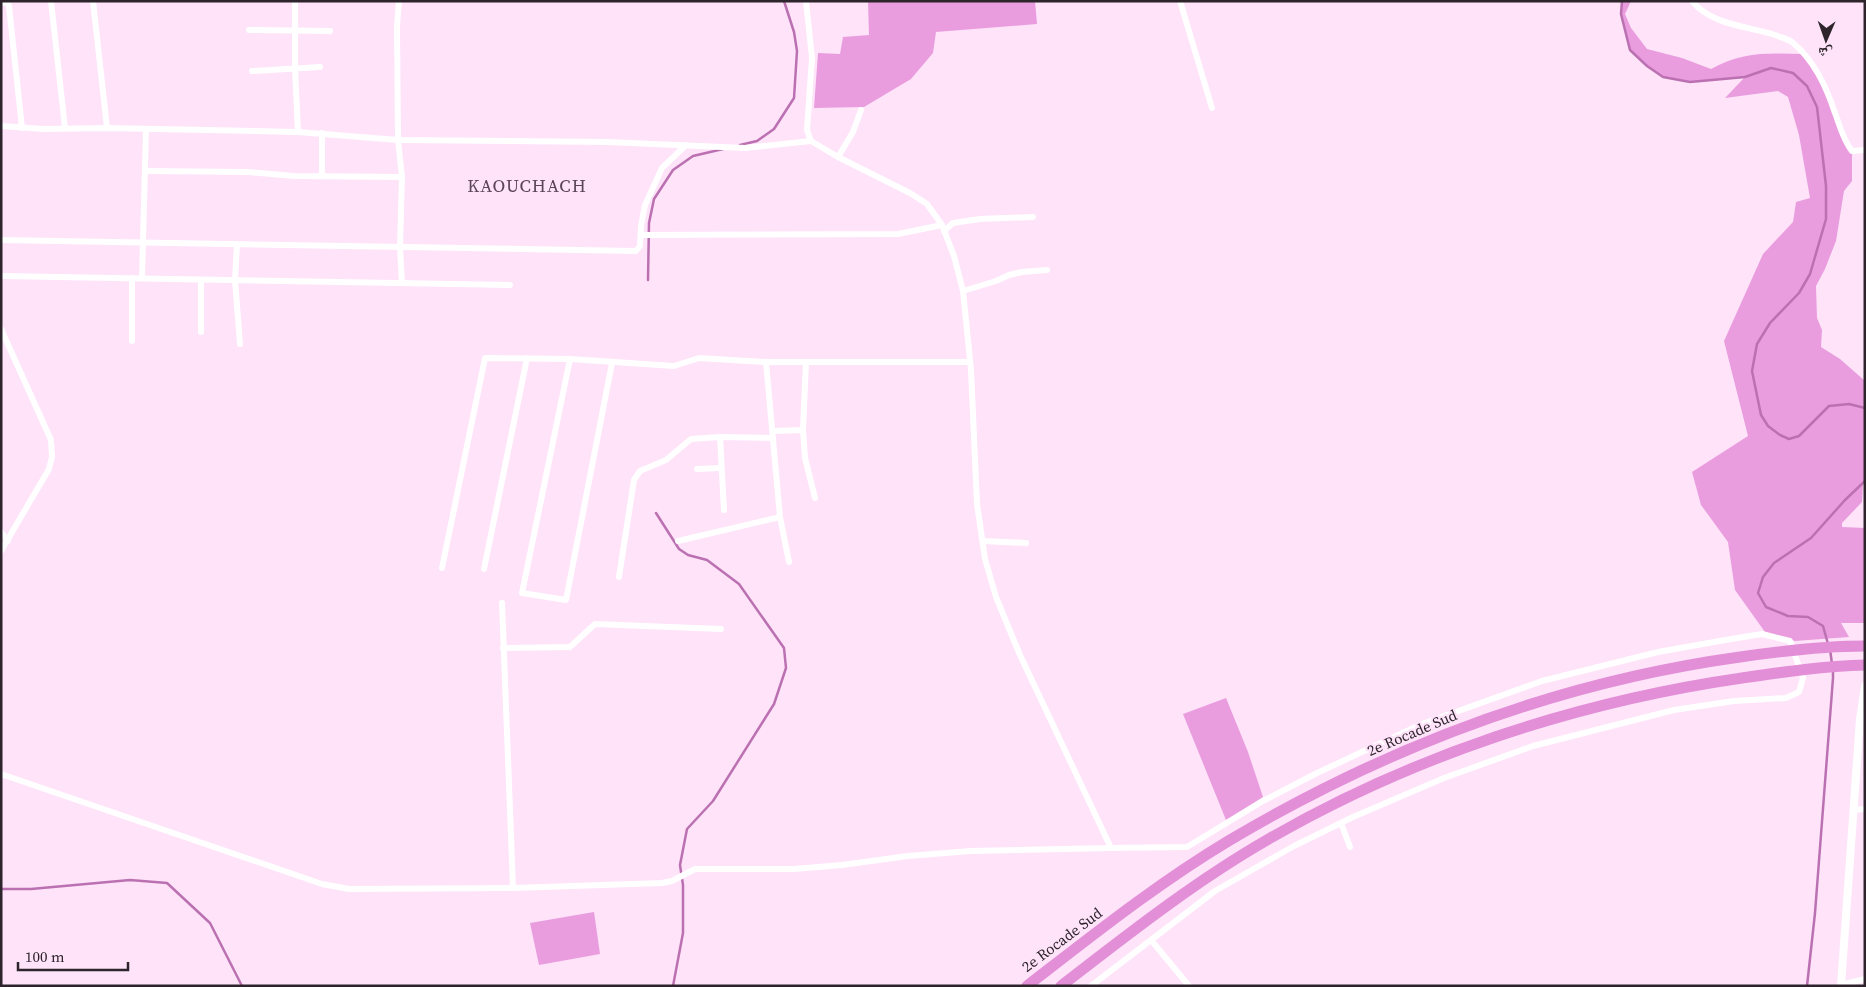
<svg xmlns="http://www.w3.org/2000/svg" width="1866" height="987" viewBox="0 0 1866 987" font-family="'Source Serif 4','Noto Naskh Arabic',serif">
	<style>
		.green { fill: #ea9dde }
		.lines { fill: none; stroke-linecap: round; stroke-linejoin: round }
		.stream { stroke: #bb71b1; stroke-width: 2.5 }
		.minor { stroke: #fff; stroke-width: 6 }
		.tertiary { stroke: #fff; stroke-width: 8 }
		.motorway { stroke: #e38fd7; stroke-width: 11 }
		.labels { text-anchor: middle; stroke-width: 4.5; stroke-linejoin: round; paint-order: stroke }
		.street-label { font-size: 15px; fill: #2d242c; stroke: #fee3f9 }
		.quarter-label { font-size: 18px; letter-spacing: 1px; fill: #5b4557; stroke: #fee3f9 }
	</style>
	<rect width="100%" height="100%" fill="#fee3f9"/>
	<g class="green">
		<path d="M 868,1 L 1035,1 L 1037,24 L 936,32 L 933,53 L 911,79 L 864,107 L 814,108 L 818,53 L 840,54 L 843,37 L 869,35 Z"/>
		<path d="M 1622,1 L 1631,1 L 1625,14 L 1631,28 L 1647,49 L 1682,58 L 1711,69 C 1742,51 1769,53 1803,54 L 1814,65 L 1852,151 L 1852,181 L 1844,191 L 1836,241 L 1825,269 L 1816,286 L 1817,318 L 1822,330 L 1821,347 L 1840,359 L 1865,381 L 1865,484 L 1863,484 L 1862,502 L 1842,523 L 1842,527 L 1865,528 L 1865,623 L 1841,623 L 1849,637 L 1795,641 L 1765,632 L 1735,590 L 1728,542 L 1701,505 L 1692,472 L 1748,436 L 1724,341 L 1763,254 L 1793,222 L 1796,202 L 1810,198 L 1799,135 L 1788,97 L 1778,91 L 1725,98 L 1744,78 L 1690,82 L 1663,77 L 1647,66 L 1630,50 L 1621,14 Z"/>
		<path d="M 1226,698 L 1248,752 L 1263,797 L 1226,820 L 1183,714 Z"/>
		<path d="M 594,912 L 600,954 L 539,965 L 530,923 Z"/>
	</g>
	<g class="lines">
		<g class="stream">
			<path d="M 1622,1 L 1621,14 L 1630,50 L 1647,66 L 1663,77 L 1690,82 L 1745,77 L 1771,68 L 1793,73 L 1807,86 L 1817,107 L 1826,186 L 1826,219 L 1810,274 L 1799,293 L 1770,323 L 1757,344 L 1752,371 L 1761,415 L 1768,426 L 1780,435 L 1789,439 L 1799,436 L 1829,406 L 1849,404 L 1865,408"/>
			<path d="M 740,145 L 757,141 L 774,129 L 794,98 L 797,51 L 794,32 L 784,1"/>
			<path d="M 648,280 L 649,223 L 654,199 L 673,170 L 693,156 L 723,149"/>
			<path d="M 656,513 L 679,549 L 688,555 L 707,560 L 739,584 L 784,648 L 786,668 L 774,704 L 713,801 L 687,829 L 680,865 L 683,885 L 683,933 L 673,986"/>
			<path d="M 1828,644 L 1823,626 L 1808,617 L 1788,616 L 1766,607 L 1758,593 L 1763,577 L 1774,563 L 1811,538 L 1845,500 L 1865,481"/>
			<path d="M 1830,649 L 1832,664"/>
			<path d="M 1,889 L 31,889 L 130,880 L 167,883 L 210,923 L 242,986"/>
			<path d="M 1807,986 L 1815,913 L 1833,678 L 1833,669"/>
		</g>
		<g class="minor">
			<path d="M 51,1 L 65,128"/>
			<path d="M 93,1 L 107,128"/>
			<path d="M 399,1 L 397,26 L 398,140 L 402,177 L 400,247 L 402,283"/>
			<path d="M 1180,1 L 1212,108"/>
			<path d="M 1692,1 C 1711,25 1747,26 1775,35 C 1780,37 1788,39 1792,42 C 1814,60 1826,86 1835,113 C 1840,126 1843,140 1852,151 L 1865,150"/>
			<path d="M 1,2 L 7,3 L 9,6 L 22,128"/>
			<path d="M 295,3 L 295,68 L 298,132"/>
			<path d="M 249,30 L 330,31"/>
			<path d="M 252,71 L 320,67"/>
			<path d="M 1,126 L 44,129 L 107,128 L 298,132 L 398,140 L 608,142 L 745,148 L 811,141"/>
			<path d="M 322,133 L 322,176"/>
			<path d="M 838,157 L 853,132 L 861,110"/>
			<path d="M 146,171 L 248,172 L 294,176 L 402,177"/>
			<path d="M 944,231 L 953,223 L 980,219 L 1033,217"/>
			<path d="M 641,235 L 898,234 L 942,225"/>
			<path d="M 1,240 L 636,251 L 640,246 L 641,226 L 645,205 L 662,168 L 686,145"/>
			<path d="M 237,244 L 235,280 L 240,344"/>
			<path d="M 1,276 L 510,285"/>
			<path d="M 132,278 L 132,341"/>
			<path d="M 142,278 L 146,129"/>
			<path d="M 201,280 L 201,332"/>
			<path d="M 963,291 L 996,281 L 1009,275 L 1022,272 L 1047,270"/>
			<path d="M 1,329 L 51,440 L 52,457 L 49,469 L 1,551"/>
			<path d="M 570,359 L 522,593 L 566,600 L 612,363"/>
			<path d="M 766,362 L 780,517 L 789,562"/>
			<path d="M 806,362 L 803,430 L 805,458 L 815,498"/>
			<path d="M 773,431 L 803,430"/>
			<path d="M 720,437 L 724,510"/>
			<path d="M 697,469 L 721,468"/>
			<path d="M 1,532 L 8,541"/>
			<path d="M 678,541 L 780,517"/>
			<path d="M 983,541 L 1026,543"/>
			<path d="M 442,568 L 485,358 L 570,359 L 674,366 L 699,358 L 766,362 L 970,362"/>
			<path d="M 484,569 L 527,358"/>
			<path d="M 619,577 L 634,480 L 640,471 L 666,460 L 691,439 L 720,437 L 773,438"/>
			<path d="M 502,603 L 513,888"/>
			<path d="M 503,648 L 570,647 L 595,624 L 721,629"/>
			<path d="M 1,774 L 322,884 L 349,889 L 513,888 L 662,883 L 672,881 L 695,869 L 794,869 L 842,865 L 908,856 L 971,851 L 1111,848 L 1020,655 L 996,597 L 985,559 L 977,504 L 971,370 L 963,291 L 954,256 L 942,225 L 927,204 L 910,193 L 838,157 L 811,141 L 807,130 L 812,58 L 806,1"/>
			<path d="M 1854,810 L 1865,809"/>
			<path d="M 1341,823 L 1350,847"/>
			<path d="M 1151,940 L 1189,986"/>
			<path d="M 1841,985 L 1865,979"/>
			<path d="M 1091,986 L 1215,891 L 1294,846 L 1353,817 L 1444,778 L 1533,746 L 1674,710 L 1734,701 L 1786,698 L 1799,692 L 1803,678 L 1790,641 L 1762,634 L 1731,639 L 1658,652 L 1542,681 L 1422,724 L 1317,773 L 1263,801 L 1187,847 L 1111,848"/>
		</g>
		<path class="tertiary" d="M 1841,986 L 1860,719 L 1865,686"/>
		<g class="motorway">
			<path d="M 1027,986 C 1093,935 1158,883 1230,840 C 1387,747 1559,682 1740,657 C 1782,651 1823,646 1865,646"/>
			<path d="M 1061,986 C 1127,935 1194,882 1267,840 C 1412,756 1576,702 1742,678 C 1783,672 1823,666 1865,665"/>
		</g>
	</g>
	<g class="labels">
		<g class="street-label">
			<text transform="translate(1412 733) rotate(-23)" y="5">2e Rocade Sud</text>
			<text transform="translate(1062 940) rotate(-37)" y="5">2e Rocade Sud</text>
		</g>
		<g class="quarter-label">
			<text x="527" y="192">KAOUCHACH</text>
		</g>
	</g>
	<rect width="1866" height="987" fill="none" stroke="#2d242c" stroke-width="5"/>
	<g transform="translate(1826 40) rotate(182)" stroke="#fee3f9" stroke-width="4" paint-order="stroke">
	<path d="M0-4L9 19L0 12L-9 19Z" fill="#2d242c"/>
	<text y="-8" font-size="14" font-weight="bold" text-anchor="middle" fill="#2d242c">ش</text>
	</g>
	<path d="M18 962v8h110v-8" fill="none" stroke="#2d242c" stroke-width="2.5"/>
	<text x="25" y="962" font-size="15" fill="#2d242c" stroke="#fee3f9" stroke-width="4" paint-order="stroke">100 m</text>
</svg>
